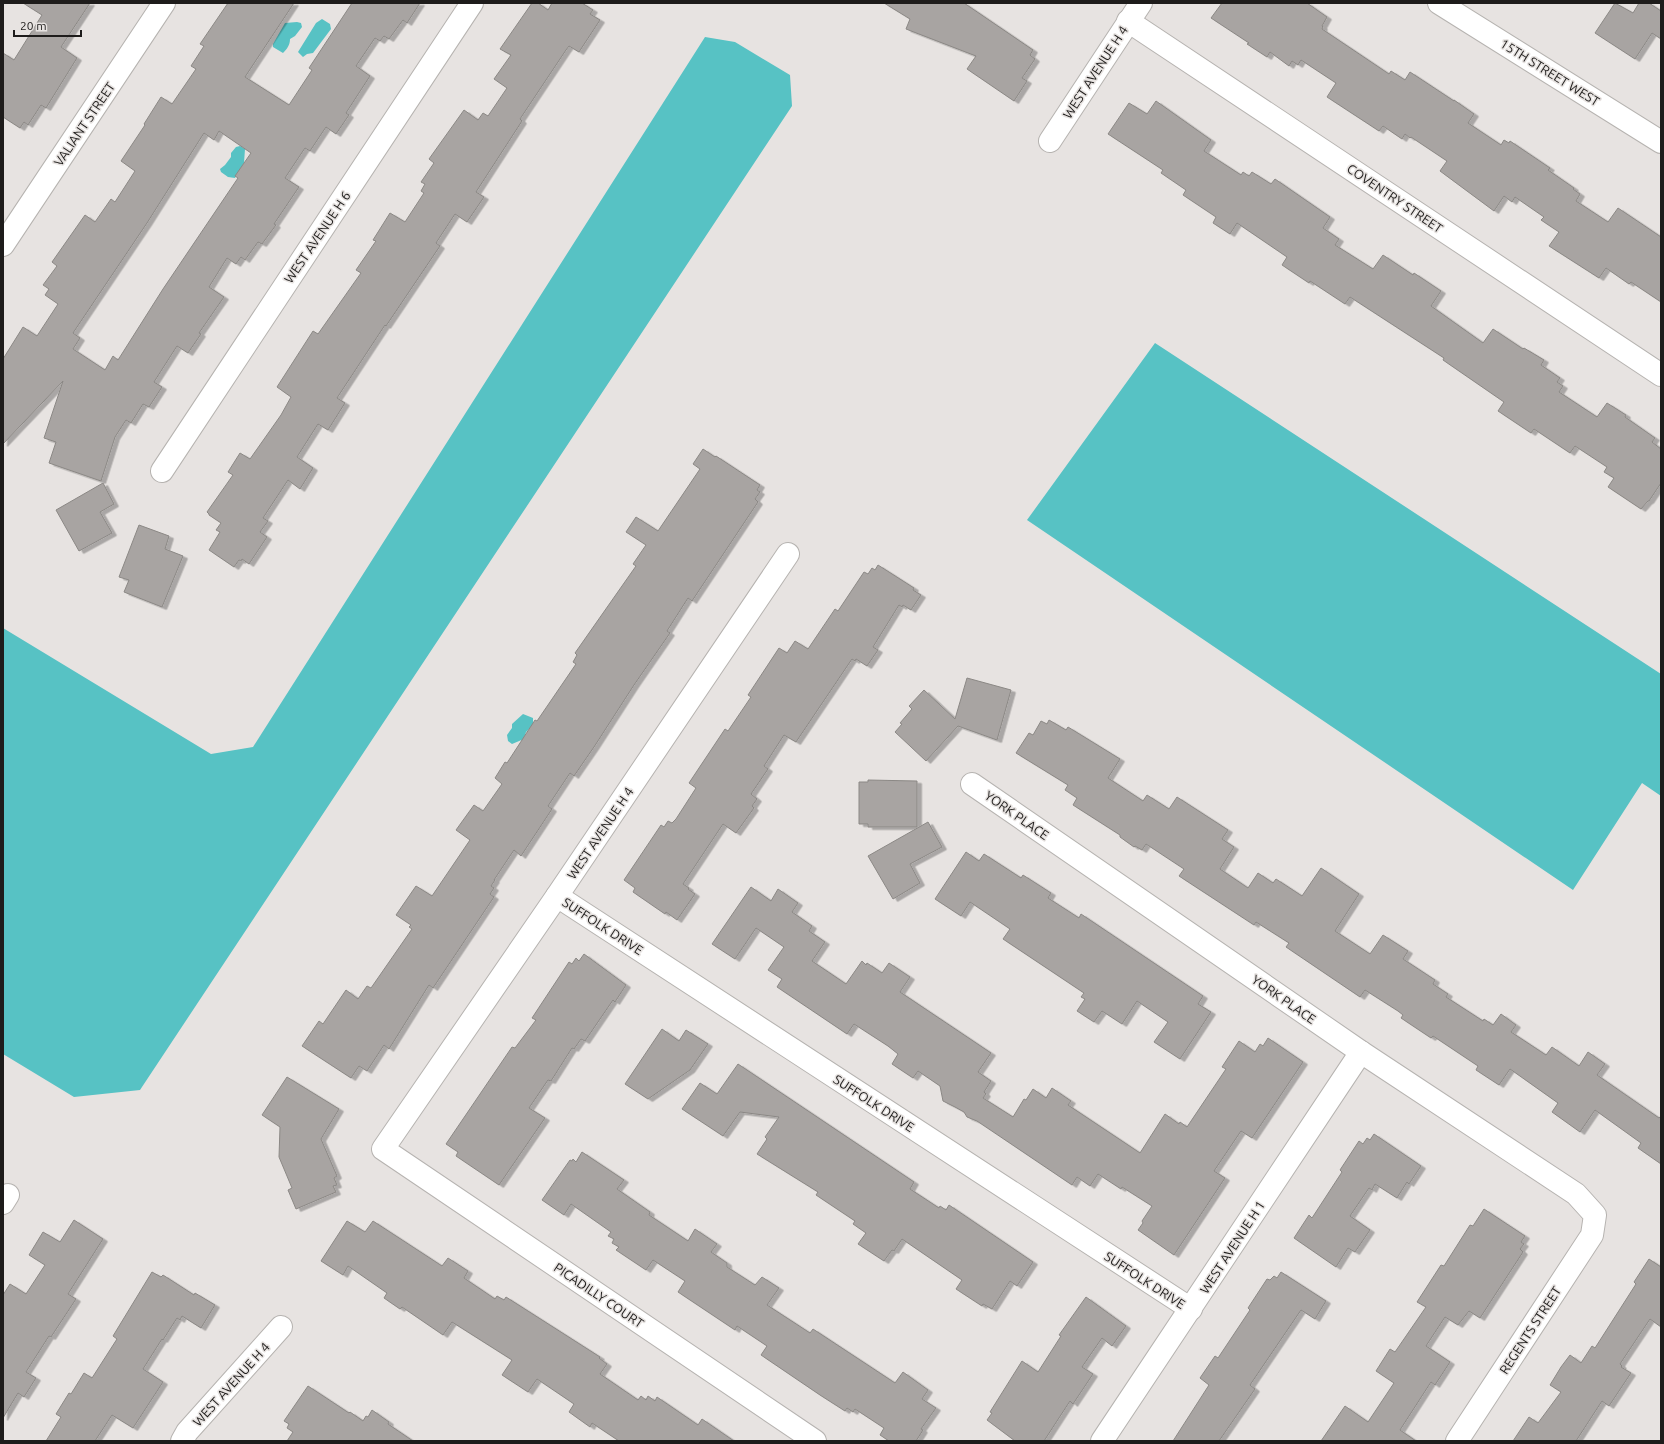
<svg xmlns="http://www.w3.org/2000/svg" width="1664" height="1444" viewBox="0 0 1664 1444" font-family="Ubuntu,sans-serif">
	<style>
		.water { fill: #57c2c4 }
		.building { fill: #a8a4a2; stroke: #8b8885; fill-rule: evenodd; filter: url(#shadow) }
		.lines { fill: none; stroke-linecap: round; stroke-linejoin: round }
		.street-casing { stroke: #b6b3b0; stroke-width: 24 }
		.secondary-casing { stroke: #b6b3b0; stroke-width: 24 }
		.street { stroke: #fff; stroke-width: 22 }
		.secondary { stroke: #fff; stroke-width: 22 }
		.labels { text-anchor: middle; stroke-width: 3; stroke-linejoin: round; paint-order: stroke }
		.street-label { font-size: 13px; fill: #1e1c1b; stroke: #e7e3e1 }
	</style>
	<defs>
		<filter id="shadow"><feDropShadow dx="4.5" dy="2.5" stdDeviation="0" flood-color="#0004"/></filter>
	</defs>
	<rect width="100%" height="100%" fill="#e7e3e1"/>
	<g class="water">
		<path d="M 322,19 L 330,24 L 331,29 L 313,53 L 307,54 L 303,57 L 298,52 L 316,23 Z"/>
		<path d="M 297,22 L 301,23 L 302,27 L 295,36 L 290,39 C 290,45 287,49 283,53 L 273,47 L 273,44 L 285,23 Z"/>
		<path d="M 705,37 L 735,42 L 790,75 L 792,106 L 140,1090 L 74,1097 L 3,1054 L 3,628 L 211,754 L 253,747 Z"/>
		<path d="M 240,146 L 245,149 L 244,163 L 235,178 L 228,177 L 221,172 L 220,169 L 225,165 L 231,157 L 231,153 L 236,147 Z"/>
		<path d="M 1155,343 L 1661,674 L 1661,796 L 1642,783 L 1573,890 L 1027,520 Z"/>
		<path d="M 523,714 L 533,718 L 533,725 L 526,732 L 524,739 L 512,744 L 508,741 L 507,735 L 512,728 L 512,724 Z"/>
	</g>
	<g class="building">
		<path d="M 23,3 L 90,3 L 61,47 L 77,58 L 46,108 L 41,105 L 28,125 L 24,122 L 20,128 L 3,117 L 3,53 L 14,60 L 42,15 Z"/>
		<path d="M 228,3 L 294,3 L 245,77 L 289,105 L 312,70 L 309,68 L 352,3 L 420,3 L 407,23 L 403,20 L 389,39 L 384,36 L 380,41 L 375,38 L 356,66 L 370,76 L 346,113 L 349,115 L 336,134 L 326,127 L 310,151 L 305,148 L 285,178 L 299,187 L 274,224 L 276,225 L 262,244 L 258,242 L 245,260 L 241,257 L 236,264 L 227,258 L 209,287 L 224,297 L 199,333 L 201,334 L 188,353 L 177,346 L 154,382 L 162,387 L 149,407 L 143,404 L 131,423 L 126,420 L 115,437 L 101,481 L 49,463 L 56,442 L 44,438 L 63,381 L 3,444 L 3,359 L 23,327 L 37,336 L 58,304 L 45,295 L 49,289 L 43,285 L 57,266 L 52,262 L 85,215 L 95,222 L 111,199 L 115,202 L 135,171 L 121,161 L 145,125 L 144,124 L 161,97 L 172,104 L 196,69 L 191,66 L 204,46 L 200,44 ZM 219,131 L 251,153 L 235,176 L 238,178 L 163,289 L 118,360 L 113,356 L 105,370 L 73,349 L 80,338 L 73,333 L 147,223 L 204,133 L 214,140 Z"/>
		<path d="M 532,3 L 538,3 L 548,10 L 552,3 L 582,3 L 593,10 L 590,14 L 600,20 L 579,52 L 569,46 L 566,50 L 520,119 L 522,121 L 476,192 L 484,197 L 467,222 L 455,214 L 436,243 L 440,246 L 386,326 L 385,325 L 337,398 L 345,403 L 328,430 L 318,424 L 297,457 L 313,468 L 300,489 L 288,480 L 263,518 L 268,521 L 260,532 L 267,537 L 249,564 L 242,559 L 241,561 L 239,560 L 234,567 L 209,550 L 220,532 L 216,530 L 221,523 L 209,515 L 209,514 L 207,512 L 233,475 L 228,472 L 240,453 L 250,459 L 281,415 L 291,397 L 277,387 L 313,331 L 318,334 L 361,273 L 356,270 L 376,241 L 373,240 L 390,213 L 405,222 L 424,193 L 421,191 L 425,184 L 421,182 L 434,163 L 429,159 L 464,110 L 478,120 L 483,113 L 488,116 L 507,88 L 494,79 L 511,55 L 500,49 Z"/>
		<path d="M 884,3 L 964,3 L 1033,50 L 1030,55 L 1035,59 L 1022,78 L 1027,81 L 1014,101 L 967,69 L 976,56 L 906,29 L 910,19 Z"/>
		<path d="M 1222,3 L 1307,3 L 1327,17 L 1322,26 L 1323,27 L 1322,29 L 1389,74 L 1391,71 L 1405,80 L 1410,72 L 1454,101 L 1454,100 L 1474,114 L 1468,123 L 1501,145 L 1504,140 L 1509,143 L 1510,141 L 1550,168 L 1548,170 L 1574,188 L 1573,189 L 1580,194 L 1576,201 L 1608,222 L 1618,208 L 1661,237 L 1661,302 L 1631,282 L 1629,284 L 1606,268 L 1599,278 L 1549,246 L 1559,232 L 1541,220 L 1544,217 L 1515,197 L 1512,202 L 1504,196 L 1494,211 L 1440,171 L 1447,161 L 1411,137 L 1410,138 L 1405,134 L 1402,139 L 1383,126 L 1379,131 L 1327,97 L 1336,83 L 1301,60 L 1298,65 L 1292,61 L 1289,66 L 1270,52 L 1267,57 L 1247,44 L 1249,43 L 1211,18 Z"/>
		<path d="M 1615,3 L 1633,13 L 1639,3 L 1649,3 L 1661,11 L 1661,39 L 1652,33 L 1635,59 L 1595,33 Z"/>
		<path d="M 1156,101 L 1211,140 L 1204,151 L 1241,175 L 1243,172 L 1249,176 L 1252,172 L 1271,184 L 1275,179 L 1330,217 L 1323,228 L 1339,239 L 1335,245 L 1373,269 L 1383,255 L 1413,275 L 1414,273 L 1441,291 L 1431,306 L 1483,343 L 1493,329 L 1523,349 L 1524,348 L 1544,360 L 1541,365 L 1560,378 L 1557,382 L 1563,386 L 1559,392 L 1597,417 L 1607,403 L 1626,415 L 1625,417 L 1655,438 L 1652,442 L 1661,449 L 1661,483 L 1649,501 L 1648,501 L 1641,509 L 1608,487 L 1614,478 L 1604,472 L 1607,467 L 1575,446 L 1570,453 L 1534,429 L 1531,433 L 1498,411 L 1504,402 L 1443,360 L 1444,358 L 1350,297 L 1345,304 L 1310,281 L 1309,283 L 1282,265 L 1287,257 L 1237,223 L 1230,234 L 1213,223 L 1216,217 L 1183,195 L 1186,190 L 1161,173 L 1163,170 L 1108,134 L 1129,103 L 1147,114 Z"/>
		<path d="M 703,449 L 715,457 L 716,456 L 760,485 L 757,490 L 760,492 L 755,499 L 758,502 L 692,601 L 688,598 L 667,631 L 670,633 L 634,685 L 594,747 L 574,776 L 570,773 L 548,806 L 552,809 L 521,856 L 514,850 L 494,880 L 495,880 L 491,886 L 494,888 L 490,894 L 494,897 L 433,988 L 429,985 L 389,1049 L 384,1045 L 367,1071 L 359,1066 L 351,1078 L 302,1046 L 319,1021 L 323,1024 L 346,990 L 358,999 L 367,986 L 371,988 L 412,929 L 409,927 L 411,925 L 396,915 L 416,886 L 432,896 L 470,840 L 456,830 L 474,805 L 483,811 L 502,784 L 495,778 L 505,762 L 507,763 L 535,720 L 537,721 L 576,664 L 573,662 L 577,655 L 575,653 L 636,566 L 633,564 L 646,545 L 626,532 L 636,517 L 658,531 L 700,469 L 693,464 Z"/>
		<path d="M 103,483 L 114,504 L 100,512 L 112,533 L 79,551 L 56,510 Z"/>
		<path d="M 139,525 L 169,536 L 165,549 L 183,556 L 162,607 L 124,592 L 129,580 L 119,577 Z"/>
		<path d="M 878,565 L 914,588 L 913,590 L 921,595 L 911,610 L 903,605 L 902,607 L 899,605 L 873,647 L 878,650 L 867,666 L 856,659 L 855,661 L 852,659 L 796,742 L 784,735 L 764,766 L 768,769 L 751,794 L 757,799 L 752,806 L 754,808 L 736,833 L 723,824 L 683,884 L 689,888 L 688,889 L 695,894 L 677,920 L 666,912 L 665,914 L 633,892 L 635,888 L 624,880 L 661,825 L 664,827 L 668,821 L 672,823 L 676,819 L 696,788 L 689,783 L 725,729 L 728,731 L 751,697 L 748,695 L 779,648 L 787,653 L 795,641 L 808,649 L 835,609 L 838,611 L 864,572 L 868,574 L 872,568 L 875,570 Z"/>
		<path d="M 967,678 L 1011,690 L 997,740 L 958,726 L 926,761 L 895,732 L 902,724 L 900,723 L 912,709 L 909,706 L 924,690 L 955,719 Z"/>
		<path d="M 1049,720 L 1066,730 L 1068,727 L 1120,759 L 1108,778 L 1143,801 L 1147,795 L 1169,809 L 1177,797 L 1228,830 L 1222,839 L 1234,847 L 1220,869 L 1248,888 L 1258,873 L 1273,883 L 1276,879 L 1302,896 L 1321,868 L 1359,894 L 1335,931 L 1370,954 L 1383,935 L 1408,951 L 1403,959 L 1435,980 L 1433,984 L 1448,994 L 1446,997 L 1483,1021 L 1484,1019 L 1493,1025 L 1501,1014 L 1516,1025 L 1511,1032 L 1546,1055 L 1552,1047 L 1579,1066 L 1588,1052 L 1605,1064 L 1597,1075 L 1659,1118 L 1661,1116 L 1661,1164 L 1638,1148 L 1641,1143 L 1595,1110 L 1580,1132 L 1552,1112 L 1558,1103 L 1510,1069 L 1499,1085 L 1476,1070 L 1478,1066 L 1433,1036 L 1431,1038 L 1401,1018 L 1403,1015 L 1398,1011 L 1365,990 L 1360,997 L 1286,947 L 1289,943 L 1256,922 L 1254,925 L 1179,876 L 1184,869 L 1146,844 L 1142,850 L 1135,846 L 1134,847 L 1120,837 L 1120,835 L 1073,805 L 1077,798 L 1065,790 L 1068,785 L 1016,753 L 1029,733 L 1033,735 L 1041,721 L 1047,724 Z"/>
		<path d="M 868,780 L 917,781 L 917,827 L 868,827 L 868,824 L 859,824 L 859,782 L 868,782 Z"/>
		<path d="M 928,822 L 942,847 L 910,864 L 920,883 L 893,899 L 868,856 Z"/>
		<path d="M 966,852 L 979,861 L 984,854 L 1021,878 L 1023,875 L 1051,893 L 1048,898 L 1079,918 L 1081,914 L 1203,996 L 1198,1004 L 1211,1012 L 1180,1059 L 1154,1042 L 1168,1022 L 1137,1001 L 1122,1024 L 1102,1011 L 1094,1022 L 1077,1011 L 1085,999 L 1081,997 L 1084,993 L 1003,939 L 1010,929 L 970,902 L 961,916 L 935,899 Z"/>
		<path d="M 751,887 L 771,901 L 778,889 L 798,903 L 792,912 L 812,926 L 809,931 L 825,942 L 812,961 L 846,984 L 862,961 L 866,965 L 867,963 L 882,973 L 889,963 L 910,977 L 900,992 L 991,1053 L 978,1072 L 991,1081 L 984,1092 L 986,1094 L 983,1098 L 1013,1117 L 1024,1099 L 1026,1100 L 1033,1089 L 1046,1098 L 1052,1088 L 1071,1101 L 1068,1105 L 1140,1153 L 1165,1114 L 1179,1124 L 1180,1122 L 1187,1127 L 1226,1069 L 1222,1067 L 1239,1041 L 1255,1052 L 1260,1044 L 1263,1046 L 1268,1038 L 1303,1062 L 1252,1138 L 1241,1131 L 1214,1171 L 1225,1178 L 1174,1255 L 1138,1230 L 1143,1223 L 1142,1221 L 1152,1206 L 1122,1187 L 1121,1189 L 1098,1174 L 1090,1186 L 1077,1177 L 1072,1185 L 977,1121 L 967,1117 L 964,1112 L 955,1107 L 943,1101 L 940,1086 L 918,1071 L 913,1078 L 892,1064 L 898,1054 L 888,1046 L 854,1024 L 847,1034 L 777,987 L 782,979 L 768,970 L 784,947 L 756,928 L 735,959 L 712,944 Z"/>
		<path d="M 584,954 L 626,985 L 615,1002 L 613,1000 L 585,1041 L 581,1039 L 574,1049 L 572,1048 L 551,1081 L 548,1080 L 529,1108 L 545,1118 L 499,1185 L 456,1156 L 458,1152 L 446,1144 L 512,1047 L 515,1048 L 536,1020 L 532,1018 L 569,962 L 572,964 L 576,958 L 579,961 Z"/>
		<path d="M 662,1029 L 679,1041 L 686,1030 L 708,1044 L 690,1070 L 648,1099 L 625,1084 Z"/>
		<path d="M 738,1064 L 914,1182 L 910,1189 L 939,1208 L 940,1206 L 946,1210 L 949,1205 L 1033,1262 L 1017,1286 L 1010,1281 L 992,1309 L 983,1304 L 982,1306 L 956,1289 L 962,1280 L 902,1239 L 894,1251 L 892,1250 L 884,1261 L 858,1244 L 866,1233 L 853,1224 L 855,1221 L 816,1195 L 818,1192 L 757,1154 L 767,1139 L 765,1137 L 779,1117 L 740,1112 L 723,1136 L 682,1109 L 700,1083 L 717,1094 Z"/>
		<path d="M 287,1077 L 339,1109 L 321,1139 L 337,1176 L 334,1178 L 337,1185 L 333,1186 L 336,1192 L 296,1209 L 288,1190 L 292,1188 L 279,1157 L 280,1127 L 262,1115 Z"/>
		<path d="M 1374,1134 L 1421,1166 L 1409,1184 L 1407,1182 L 1397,1198 L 1375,1184 L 1372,1190 L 1369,1188 L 1350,1216 L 1370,1230 L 1355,1252 L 1348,1248 L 1336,1267 L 1294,1238 L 1309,1215 L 1312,1218 L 1342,1172 L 1340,1170 L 1359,1141 L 1363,1144 L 1367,1138 L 1370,1140 Z"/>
		<path d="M 582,1152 L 624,1180 L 617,1189 L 650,1212 L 649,1215 L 688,1241 L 695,1229 L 717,1244 L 711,1252 L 727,1263 L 727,1267 L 755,1285 L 762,1277 L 779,1288 L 767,1305 L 810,1333 L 813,1329 L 895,1383 L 903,1372 L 928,1390 L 922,1399 L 936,1408 L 921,1429 L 923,1430 L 916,1441 L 889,1441 L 880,1435 L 884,1428 L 855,1409 L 853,1412 L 847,1408 L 845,1411 L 820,1395 L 761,1355 L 767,1346 L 737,1326 L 735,1330 L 678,1292 L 685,1281 L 653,1260 L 646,1270 L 616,1250 L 619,1247 L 612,1243 L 614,1239 L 608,1236 L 611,1232 L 571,1204 L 564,1215 L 542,1200 L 570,1160 L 572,1161 L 573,1159 L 576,1162 Z"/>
		<path d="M 1484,1209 L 1525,1236 L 1521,1242 L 1524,1244 L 1520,1249 L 1523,1252 L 1480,1318 L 1469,1311 L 1458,1325 L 1445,1317 L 1426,1346 L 1450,1362 L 1435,1385 L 1431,1382 L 1400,1430 L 1416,1441 L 1321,1441 L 1345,1406 L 1368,1422 L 1394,1383 L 1376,1371 L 1390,1349 L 1395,1352 L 1426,1307 L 1417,1302 L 1441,1265 L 1444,1266 L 1470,1225 L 1473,1226 Z"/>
		<path d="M 74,1220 L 103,1239 L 68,1294 L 76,1299 L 51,1337 L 49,1336 L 26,1372 L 36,1378 L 24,1397 L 18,1393 L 3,1418 L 3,1295 L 10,1284 L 26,1294 L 45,1265 L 29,1255 L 43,1232 L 60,1242 Z"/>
		<path d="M 347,1221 L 365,1232 L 373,1221 L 442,1266 L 448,1258 L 468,1271 L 464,1278 L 495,1299 L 497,1296 L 504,1300 L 506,1297 L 600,1357 L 599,1358 L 607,1364 L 600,1374 L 638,1400 L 641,1396 L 646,1400 L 648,1396 L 655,1401 L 657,1397 L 698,1425 L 702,1419 L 734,1441 L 619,1441 L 592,1423 L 590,1427 L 569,1412 L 574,1404 L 537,1379 L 528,1392 L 502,1375 L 512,1360 L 452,1322 L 443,1335 L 402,1307 L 400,1309 L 384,1298 L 387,1293 L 348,1266 L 343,1275 L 321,1261 Z"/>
		<path d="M 1649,1259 L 1661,1267 L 1661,1327 L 1650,1319 L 1620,1364 L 1622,1366 L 1621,1367 L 1631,1373 L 1609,1406 L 1602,1401 L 1576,1441 L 1513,1441 L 1529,1417 L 1538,1423 L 1561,1392 L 1550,1385 L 1561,1367 L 1570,1355 L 1581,1363 L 1592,1346 L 1595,1348 L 1636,1284 L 1634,1282 Z"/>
		<path d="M 152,1272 L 161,1277 L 163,1275 L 194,1295 L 195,1293 L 215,1305 L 201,1328 L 182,1316 L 180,1320 L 177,1318 L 163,1340 L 162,1339 L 143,1369 L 163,1382 L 133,1428 L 112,1415 L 95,1441 L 46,1441 L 61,1417 L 56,1414 L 69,1393 L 71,1394 L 84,1373 L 92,1378 L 117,1339 L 113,1336 Z"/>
		<path d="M 1281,1272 L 1326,1301 L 1315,1319 L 1301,1310 L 1250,1385 L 1255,1389 L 1219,1441 L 1173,1441 L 1209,1385 L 1200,1378 L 1215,1356 L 1218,1358 L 1250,1310 L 1248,1308 L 1267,1279 L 1270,1280 L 1274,1276 L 1277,1278 Z"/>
		<path d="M 1086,1297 L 1126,1326 L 1112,1346 L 1102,1338 L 1082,1367 L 1093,1374 L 1073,1404 L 1070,1401 L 1044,1441 L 1015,1441 L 987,1420 L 992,1413 L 990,1412 L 1022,1361 L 1038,1372 L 1061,1336 L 1059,1335 Z"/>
		<path d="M 308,1386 L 349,1413 L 350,1412 L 363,1421 L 366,1416 L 368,1417 L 372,1410 L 389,1422 L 388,1424 L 413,1441 L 287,1441 L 293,1432 L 287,1428 L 289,1424 L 284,1421 Z"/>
	</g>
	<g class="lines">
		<g class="street-casing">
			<g id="street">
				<path d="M 1128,21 L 1661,375"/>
				<path d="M 1050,141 L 1141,3"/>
				<path d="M 3,245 L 164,3"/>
				<path d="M 162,471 L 472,3"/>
				<path d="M 788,554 L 557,896 L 383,1149 L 815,1441"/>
				<path d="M 972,784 L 1361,1052 L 1576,1194 L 1595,1215 L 1592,1235 L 1457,1441"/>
				<path d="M 557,896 L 1191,1309"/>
				<path d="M 3,1203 L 8,1195"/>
				<path d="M 182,1441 L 187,1432 L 281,1327"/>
				<path d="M 1102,1441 L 1361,1052"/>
			</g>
		</g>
		<g class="secondary-casing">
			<path id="secondary" d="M 1439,3 L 1661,142"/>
		</g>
		<use href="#street" class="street"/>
		<use href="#secondary" class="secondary"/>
	</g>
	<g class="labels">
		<g class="street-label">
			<text transform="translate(1095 72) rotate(-57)" y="5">WEST AVENUE H 4</text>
			<text transform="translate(1550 72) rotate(32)" y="5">15TH STREET WEST</text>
			<text transform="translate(84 124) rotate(-56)" y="5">VALIANT STREET</text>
			<text transform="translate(1395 198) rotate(34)" y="5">COVENTRY STREET</text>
			<text transform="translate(317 237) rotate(-56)" y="5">WEST AVENUE H 6</text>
			<text transform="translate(1017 815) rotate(35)" y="5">YORK PLACE</text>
			<text transform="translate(600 833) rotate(-56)" y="5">WEST AVENUE H 4</text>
			<text transform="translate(603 926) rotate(33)" y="5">SUFFOLK DRIVE</text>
			<text transform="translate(1284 999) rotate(35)" y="5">YORK PLACE</text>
			<text transform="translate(874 1103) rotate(33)" y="5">SUFFOLK DRIVE</text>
			<text transform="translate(1232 1247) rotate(-57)" y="5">WEST AVENUE H 1</text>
			<text transform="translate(1145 1280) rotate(33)" y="5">SUFFOLK DRIVE</text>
			<text transform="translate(599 1295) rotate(34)" y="5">PICADILLY COURT</text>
			<text transform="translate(1530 1330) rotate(-57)" y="5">REGENTS STREET</text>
			<text transform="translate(231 1384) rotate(-48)" y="5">WEST AVENUE H 4</text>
		</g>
	</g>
	<rect width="1664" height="1444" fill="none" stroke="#1e1c1b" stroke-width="8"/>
	<path d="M14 30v6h67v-6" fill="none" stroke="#1e1c1b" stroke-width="2"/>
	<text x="20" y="30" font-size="12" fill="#1e1c1b" stroke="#e7e3e1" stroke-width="3" paint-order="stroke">20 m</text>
</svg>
